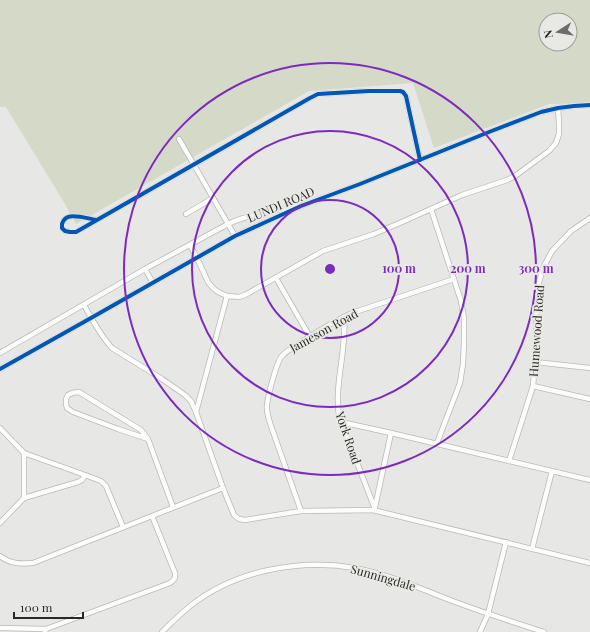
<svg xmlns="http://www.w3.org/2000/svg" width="590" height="632" viewBox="0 0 590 632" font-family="'Playfair Display',serif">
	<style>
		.grass { fill: #d4d9c8; fill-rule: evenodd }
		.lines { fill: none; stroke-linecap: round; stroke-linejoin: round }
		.street-casing { stroke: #b9bab7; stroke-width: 6 }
		.street { stroke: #fbfcfb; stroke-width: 4.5 }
		.cycleway-casing { stroke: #e8e9e4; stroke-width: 6 }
		.cycleway { stroke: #0057b8; stroke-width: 4 }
		.ring { fill: none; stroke: #7b2cbf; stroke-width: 2 }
		.labels { text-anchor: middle; stroke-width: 4; stroke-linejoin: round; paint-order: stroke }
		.street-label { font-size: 12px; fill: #292927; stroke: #e8e9e4 }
		.centre { fill: #7b2cbf; stroke: #e8e9e4; stroke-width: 2 }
		.ring-label { font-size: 12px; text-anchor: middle; font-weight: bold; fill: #7b2cbf; stroke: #e8e9e4; stroke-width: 4; stroke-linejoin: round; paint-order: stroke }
	</style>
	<rect width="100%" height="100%" fill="#e7e8e5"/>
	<path class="grass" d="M 0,0 L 590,0 L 590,103 L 549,104 L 434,148 L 413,83 L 309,91 L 76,224 L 65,204 L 6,107 L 0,107 ZM 546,20 L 570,20 L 570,44 L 546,44 Z"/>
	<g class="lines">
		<g class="street-casing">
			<g id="street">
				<path d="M 179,139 L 235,236"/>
				<path d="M 431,209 L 461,301 L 464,319 L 464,342 L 463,364 L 460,383 L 437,443"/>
				<path d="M 186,214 L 213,198"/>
				<path d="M 97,220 C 90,219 74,214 68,217 C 65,218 63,221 62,224 L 62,228 L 65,231 L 70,232 L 76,232 L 310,98 L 318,94 L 369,91 L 400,91 L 403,92 L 406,96 L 420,160"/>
				<path d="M 190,245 L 197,258 L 208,282 L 213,288 L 218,292 L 227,296 L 196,412"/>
				<path d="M 145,269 L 153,283"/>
				<path d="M 276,278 L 310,337"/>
				<path d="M 227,296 L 239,297 L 245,295 L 323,251 L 374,234 L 402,222 L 462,195 L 507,180 L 515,176 L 549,151 L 556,143 L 559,134 L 559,124 L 558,108"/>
				<path d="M 84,305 C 91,318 102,337 112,348 L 162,379 L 185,395 L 191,401 L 196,412 L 223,488 L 152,516"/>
				<path d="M 344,317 C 347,350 334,383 339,416 L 375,509"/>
				<path d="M 0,353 L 145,269 L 228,224 C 250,214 273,210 296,207"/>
				<path d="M 535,362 L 590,368"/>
				<path d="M 0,369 L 91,318 L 235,236 L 301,206 L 360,184 L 489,132 L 541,112 L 558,108 L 574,106 L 590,105"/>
				<path d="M 533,386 L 590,399"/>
				<path d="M 341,422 L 391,433 L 375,507"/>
				<path d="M 0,428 L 24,453"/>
				<path d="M 391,433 L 590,480"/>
				<path d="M 148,439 L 118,429 L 73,412 L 67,408 L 66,404 L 66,399 L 68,395 L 72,393 L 79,392 L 141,430 L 148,439 L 173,507"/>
				<path d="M 509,461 L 533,386 L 535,362 L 537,297 L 539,282 L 544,266 L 552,251 L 571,231 L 590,218"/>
				<path d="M 223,488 L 234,515 L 239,519 L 245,520 L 301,511 L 373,510 L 590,563"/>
				<path d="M 24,498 L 24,453 L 85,475"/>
				<path d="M 301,511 L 271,426 C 269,419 266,412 267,405 C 268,395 276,365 281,357 C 285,352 292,348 298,344 C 315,333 333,322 352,313 L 454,279"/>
				<path d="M 0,523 L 24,498 L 78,482 L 82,480 L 85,475 L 101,481 L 106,486 L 123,527"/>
				<path d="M 532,549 L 552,471"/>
				<path d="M 0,556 C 11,564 20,564 33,563 L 152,516 L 175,573 C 176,578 174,580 170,583 L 46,629"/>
				<path d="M 0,628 L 46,629 L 45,632"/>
				<path d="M 162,632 C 170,624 179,615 189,607 C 233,571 299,558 355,568 C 387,574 419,588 450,600 C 481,612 513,622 544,632"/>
				<path d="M 480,632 L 488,614 L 506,542"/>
			</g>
		</g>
		<use href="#street" class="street"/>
		<g class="cycleway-casing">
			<g id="cycleway">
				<path d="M 97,220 C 90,219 74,214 68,217 C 65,218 63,221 62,224 L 62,228 L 65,231 L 70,232 L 76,232 L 310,98 L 318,94 L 369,91 L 400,91 L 403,92 L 406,96 L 420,160"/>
				<path d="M 0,369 L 91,318 L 235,236 L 301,206 L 360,184 L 489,132 L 541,112 L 558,108 L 574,106 L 590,105"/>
			</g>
		</g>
		<use href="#cycleway" class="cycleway"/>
	</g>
	<g class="ring">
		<circle cx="330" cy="269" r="69"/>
		<circle cx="330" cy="269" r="138"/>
		<circle cx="330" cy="269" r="206"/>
	</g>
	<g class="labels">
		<g class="street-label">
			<text transform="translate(281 205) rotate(-23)" y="4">LUNDI ROAD</text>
			<text transform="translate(324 331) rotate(-29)" y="4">Jameson Road</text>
			<text transform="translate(537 331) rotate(-86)" y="4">Humewood Road</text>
			<text transform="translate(348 438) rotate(71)" y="4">York Road</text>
			<text transform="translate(383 578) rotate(16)" y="4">Sunningdale</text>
		</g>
	</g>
	<circle cx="330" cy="269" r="6" class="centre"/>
	<g class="ring-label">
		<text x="399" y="273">100 m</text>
		<text x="468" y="273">200 m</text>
		<text x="536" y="273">300 m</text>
	</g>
	<g transform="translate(558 32) rotate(258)"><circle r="19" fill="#e8e9e4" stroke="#9c9c98"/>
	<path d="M0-3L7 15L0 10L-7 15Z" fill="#6c6c6a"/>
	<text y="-6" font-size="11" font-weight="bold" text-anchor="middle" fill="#292927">N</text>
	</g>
	<path d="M14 612v6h69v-6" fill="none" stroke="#292927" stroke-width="2"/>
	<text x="20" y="612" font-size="12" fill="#292927" stroke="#e8e9e4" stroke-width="3" paint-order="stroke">100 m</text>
</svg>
